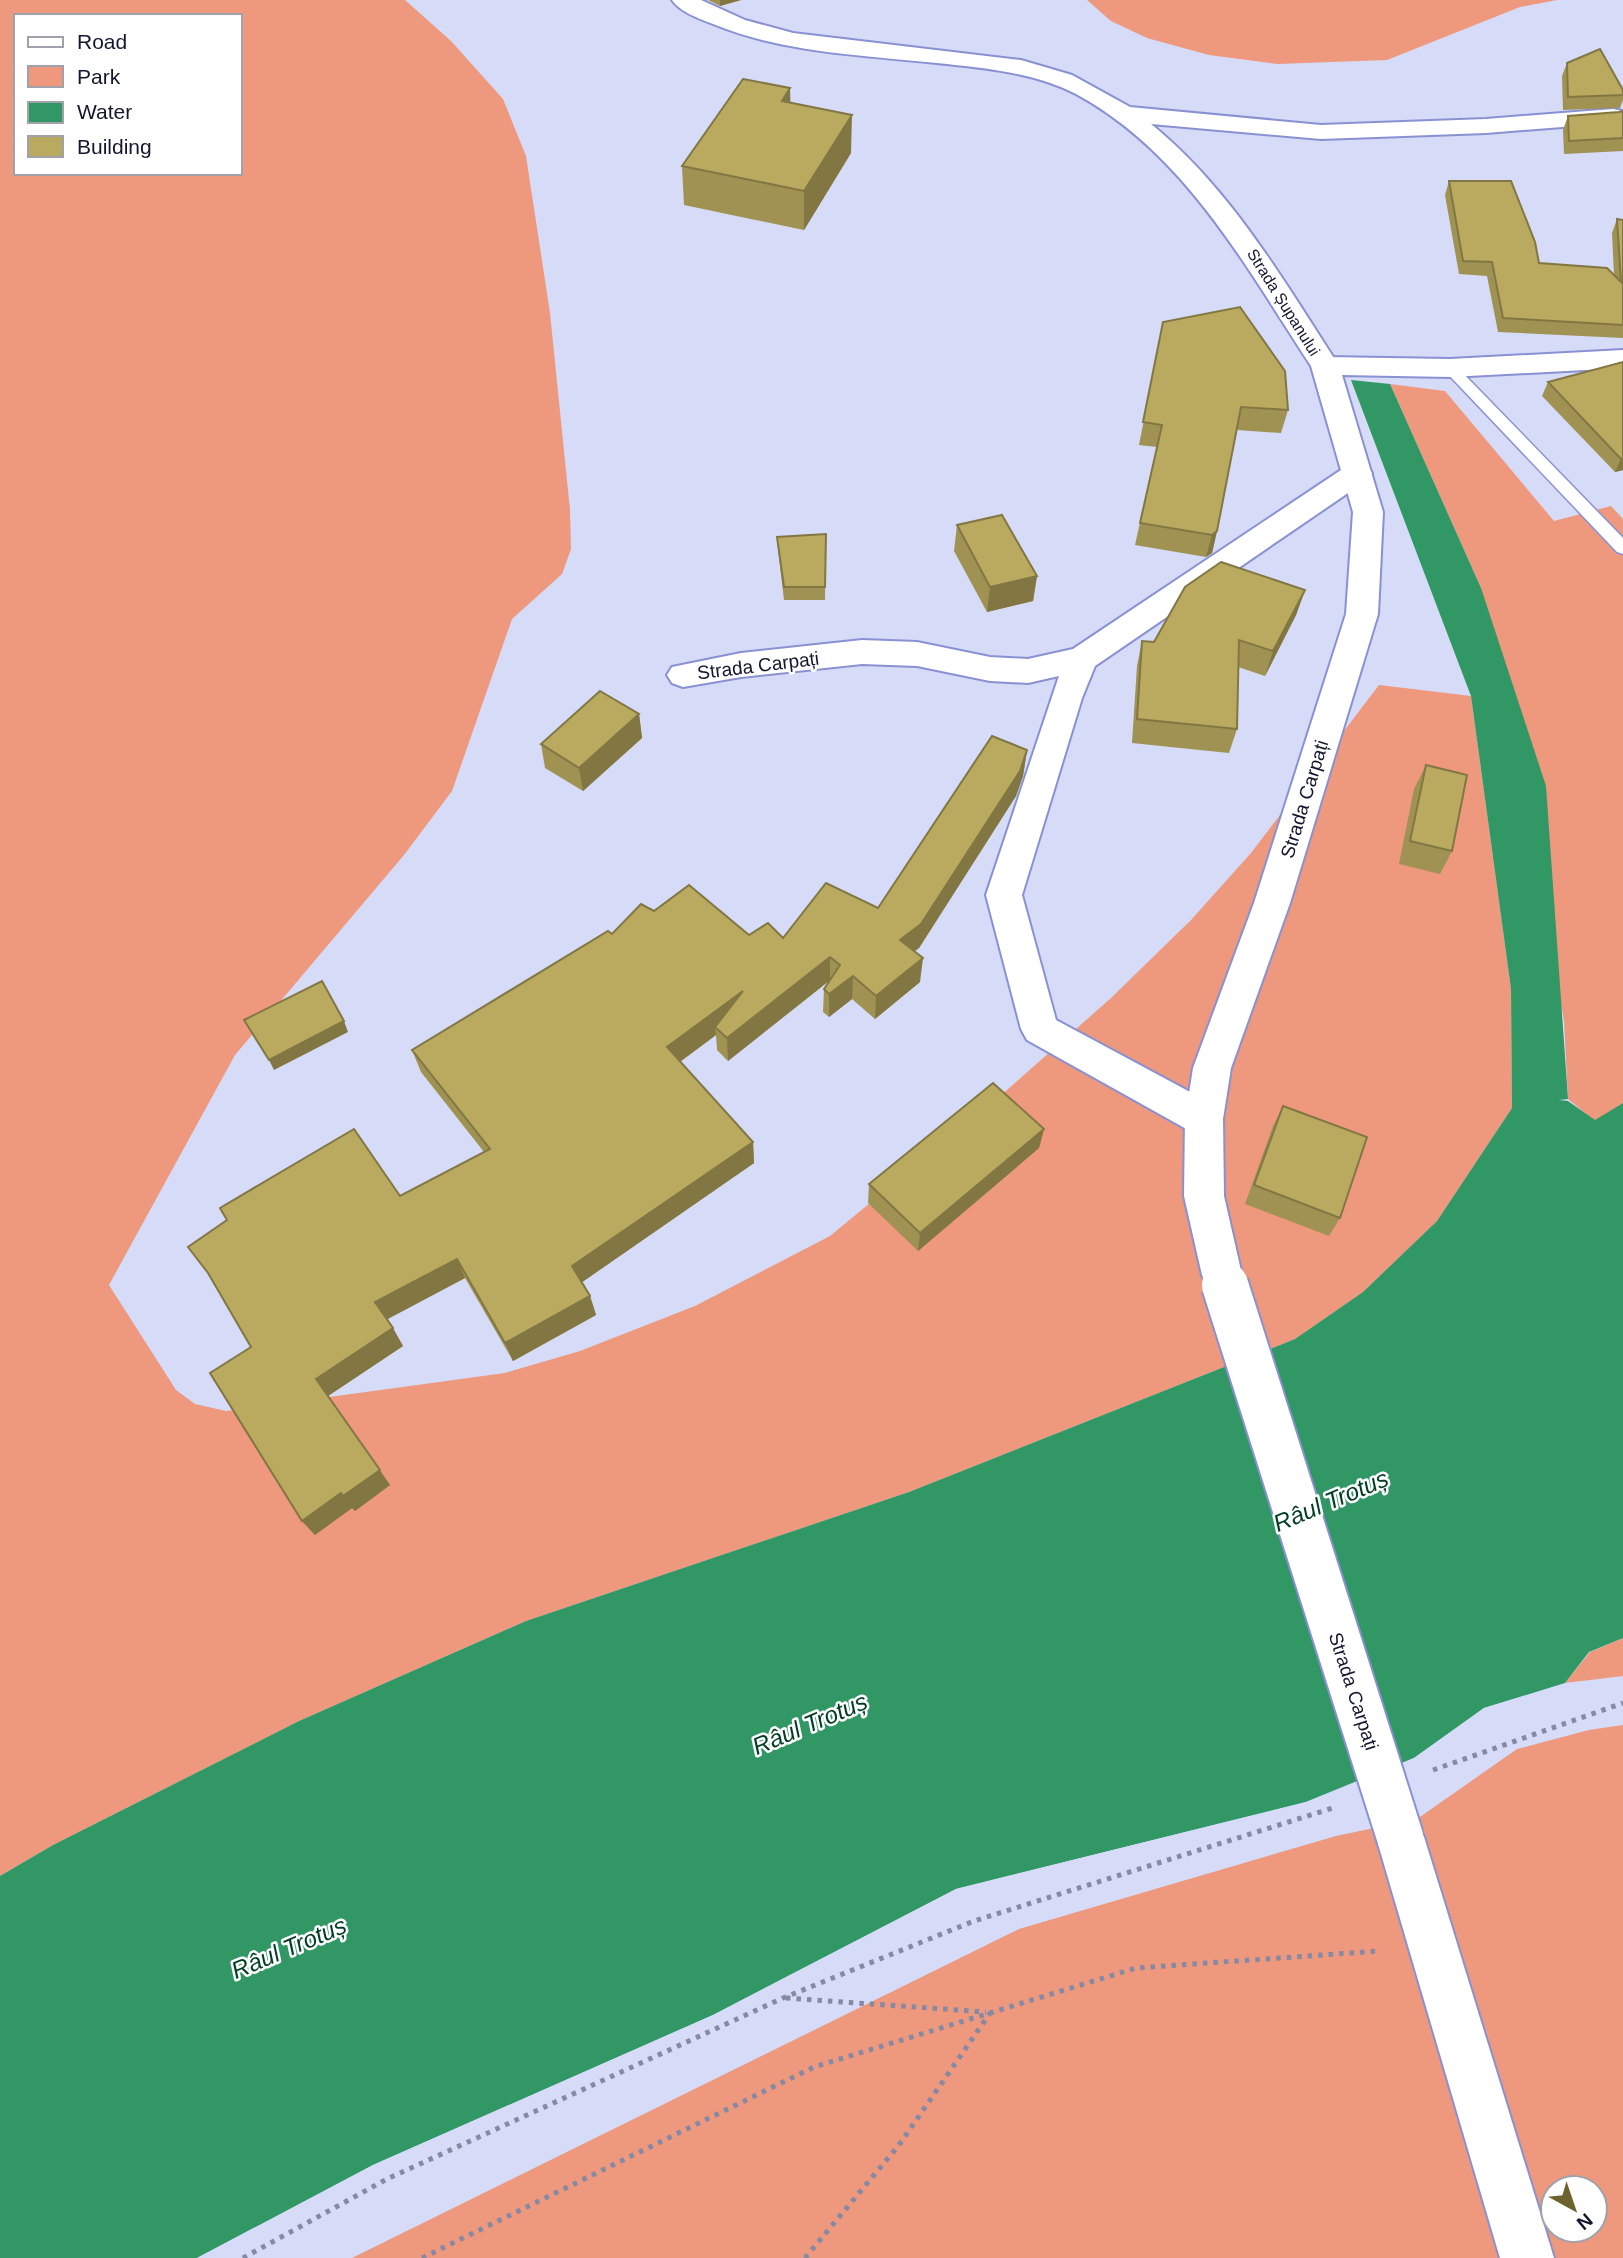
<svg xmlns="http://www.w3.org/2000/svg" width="1623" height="2258" viewBox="0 0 1623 2258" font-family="Helvetica,sans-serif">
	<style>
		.green { fill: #ee987d; fill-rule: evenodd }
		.water { fill: #319765 }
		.pier { fill: #d6dbf7 }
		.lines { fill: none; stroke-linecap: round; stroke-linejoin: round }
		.service-casing { stroke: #8991d2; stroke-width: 3 }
		.minor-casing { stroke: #8991d2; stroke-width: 4 }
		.tertiary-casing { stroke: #8991d2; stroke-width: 4 }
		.path { stroke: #8689a4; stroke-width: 5; stroke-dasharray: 4.5 6; stroke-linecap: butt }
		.service { fill: #fff; fill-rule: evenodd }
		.minor { fill: #fff; fill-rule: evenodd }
		.tertiary { fill: #fff; fill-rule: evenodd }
		.tertiary-bridge-far1-casing { stroke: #8991d2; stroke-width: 38; stroke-linecap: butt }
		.tertiary-bridge-casing { stroke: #8991d2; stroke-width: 50; stroke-linecap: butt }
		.tertiary-bridge-far1 { stroke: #fff; stroke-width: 35 }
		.tertiary-bridge { stroke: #fff; stroke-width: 46 }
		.wall { fill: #9f9253 }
		.shaded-wall { fill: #827743 }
		.building { fill: #b9aa60; stroke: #827743; stroke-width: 2 }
		.labels { text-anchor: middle; stroke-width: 5; stroke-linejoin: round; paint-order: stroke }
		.far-street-label { font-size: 16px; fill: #14162f; stroke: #fefefe }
		.street-label { font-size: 19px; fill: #14162f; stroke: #fefefe }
		.near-water-label { font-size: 24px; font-style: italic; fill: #023d23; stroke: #fefefe }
	</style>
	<rect width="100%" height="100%" fill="#d6dbf7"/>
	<g class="green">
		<path d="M 0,0 L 405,0 L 451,41 L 503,99 L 526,156 L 550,313 L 570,510 L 571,549 L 562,574 L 512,619 L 452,791 L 404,855 L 235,1055 L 109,1285 L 176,1390 L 195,1404 L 226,1411 L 505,1373 L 580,1351 L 695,1306 L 830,1236 L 1007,1090 L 1111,998 L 1191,920 L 1251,853 L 1379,685 L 1471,696 L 1511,989 L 1512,1108 L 1437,1221 L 1363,1292 L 1295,1339 L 909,1492 L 526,1621 L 299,1721 L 53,1845 L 0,1876 ZM 16,16 L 240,16 L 240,173 L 16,173 Z"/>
		<path d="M 1087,0 L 1557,0 L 1520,7 L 1387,60 L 1277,64 L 1209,55 L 1147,38 L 1111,21 Z"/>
		<path d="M 1390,384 L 1445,391 L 1554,521 L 1611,506 L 1623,519 L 1623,1103 L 1595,1121 L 1568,1099 L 1564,1020 L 1481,588 Z"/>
		<path d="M 1623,1638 L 1623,1676 L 1565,1683 L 1590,1652 Z"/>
		<path d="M 1623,1725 L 1623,2258 L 352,2258 L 1019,1929 L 1336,1836 L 1417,1819 L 1517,1749 L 1589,1730 ZM 1553,2188 L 1595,2188 L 1595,2230 L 1553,2230 Z"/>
	</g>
	<path class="water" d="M 1351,380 L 1390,384 L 1481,588 L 1546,786 L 1568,1099 L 1559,1100 L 1568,1101 L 1595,1120 L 1623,1103 L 1623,1638 L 1589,1652 L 1565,1683 L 1484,1708 L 1414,1758 L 1306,1802 L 956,1889 L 713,2015 L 373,2165 L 197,2258 L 0,2258 L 0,1876 L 53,1845 L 299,1721 L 526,1621 L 909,1492 L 1295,1339 L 1363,1292 L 1437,1221 L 1512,1108 L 1511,989 L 1471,696 Z"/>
	<path class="pier" d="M 1570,1682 L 1566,1686 L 1485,1711 L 1415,1761 L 1307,1805 L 957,1892 L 715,2018 L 374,2169 L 205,2258 L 197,2258 L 373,2165 L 713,2015 L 956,1889 L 1306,1802 L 1414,1758 L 1484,1708 Z"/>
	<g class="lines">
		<g class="service-casing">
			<path id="service" d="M 1450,363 L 1455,365 L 1623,538 L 1623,554 L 1617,552 L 1445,371 L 1442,368 Z"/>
		</g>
		<g class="minor-casing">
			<g id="minor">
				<path d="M 672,0 L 701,0 L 745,20 L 793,33 L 1021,60 L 1072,75 L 1130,107 L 1321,125 L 1486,119 L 1613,109 L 1622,111 L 1623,119 L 1613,123 L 1486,133 L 1321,139 L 1151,124 C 1231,189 1284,281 1339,366 L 1335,372 L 1325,375 L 1315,372 C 1248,271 1187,154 1076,94 C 1033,72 983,68 937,63 C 861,55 784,53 713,24 C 700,19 680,12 672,0 Z"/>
				<path d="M 1357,463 L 1367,466 L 1372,473 L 1367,480 L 1095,666 L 1082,698 L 1022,895 L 1056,1020 L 1218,1107 L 1223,1119 L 1218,1131 L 1204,1136 L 1190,1131 L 1027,1040 L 1021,1029 L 986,895 L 1059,676 L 1028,683 L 990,681 L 917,666 L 862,664 L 741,677 L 683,687 L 672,683 L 667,675 L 672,667 L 741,653 L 862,640 L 917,642 L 990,657 L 1028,659 L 1073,649 L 1347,466 Z"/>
			</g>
		</g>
		<g class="tertiary-casing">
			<g id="tertiary">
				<path d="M 1623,350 L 1623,368 L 1450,377 L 1342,375 L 1383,512 L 1378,614 L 1290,903 L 1231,1068 L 1223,1119 L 1224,1196 L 1242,1275 L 1236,1288 L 1222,1293 L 1208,1288 L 1202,1275 L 1184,1196 L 1185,1119 L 1193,1068 L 1254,903 L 1346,614 L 1353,512 L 1311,366 L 1315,360 L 1325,357 L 1450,359 Z"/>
				<path d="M 1400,1813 L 1417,1820 L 1424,1837 L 1554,2258 L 1500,2258 L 1376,1837 L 1383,1820 Z"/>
			</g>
		</g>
		<g class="path">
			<path d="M 1433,1770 L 1623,1703"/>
			<path d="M 786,1998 L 986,2012"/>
			<path d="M 243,2258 L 387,2179 L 783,1998 L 974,1921 L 1336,1807"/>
			<path d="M 422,2258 L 814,2067 L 1136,1968 L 1380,1951"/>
			<path d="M 805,2258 L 899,2145 L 990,2013"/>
		</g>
		<use href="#service" class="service"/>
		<use href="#minor" class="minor"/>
		<use href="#tertiary" class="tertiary"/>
		<g class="tertiary-bridge-far1-casing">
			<path id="tertiary-bridge-far1" d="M 1222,1275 L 1226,1287"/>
		</g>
		<g class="tertiary-bridge-casing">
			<path id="tertiary-bridge" d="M 1225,1285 L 1400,1837"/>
		</g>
		<use href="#tertiary-bridge-far1" class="tertiary-bridge-far1"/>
		<use href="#tertiary-bridge" class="tertiary-bridge"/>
	</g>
	<g class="wall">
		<path d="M 708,0 L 741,0 L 720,6 Z"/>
		<path d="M 1567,63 L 1623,90 L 1623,100 L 1620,108 L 1563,110 L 1562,76 Z"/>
		<path d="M 790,88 L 790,103 L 851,153 L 804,230 L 684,205 L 682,166 Z"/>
		<path d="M 1623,111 L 1623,151 L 1564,154 L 1563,130 L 1568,116 L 1619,112 Z"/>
		<path d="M 1449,181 L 1539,263 L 1614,275 L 1612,233 L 1617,219 L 1623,220 L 1623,338 L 1498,332 L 1487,276 L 1459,274 L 1445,195 Z"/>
		<path d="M 1163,322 L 1288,410 L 1281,433 L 1237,430 L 1217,531 L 1212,553 L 1206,557 L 1135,545 L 1157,447 L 1139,445 Z"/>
		<path d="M 1623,362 L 1623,470 L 1615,472 L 1542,396 L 1548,382 Z"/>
		<path d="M 957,525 L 1037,576 L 1033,601 L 987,612 L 954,551 Z"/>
		<path d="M 826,534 L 825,600 L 784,600 L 778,549 L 777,537 Z"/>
		<path d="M 1305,590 L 1296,615 L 1265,676 L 1238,667 L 1237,729 L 1229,753 L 1132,743 L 1137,666 L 1142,641 L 1154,642 Z"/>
		<path d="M 639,714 L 642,738 L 583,791 L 545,768 L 541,744 Z"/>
		<path d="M 1027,750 L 1023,776 L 1016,796 L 919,948 L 914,951 L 920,982 L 875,1019 L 852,999 L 829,1017 L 823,1012 L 824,989 L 829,981 L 728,1061 L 717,1050 L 716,1035 L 680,1062 L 753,1142 L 754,1163 L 582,1282 L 590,1296 L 596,1315 L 513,1361 L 465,1278 L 387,1319 L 403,1346 L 328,1396 L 390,1485 L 355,1511 L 352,1508 L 315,1535 L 302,1521 L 251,1347 L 400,1196 L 484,1152 L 421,1072 L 412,1050 L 612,934 L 654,911 L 749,935 L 783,938 L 878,908 Z"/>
		<path d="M 1426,765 L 1452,851 L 1440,874 L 1399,864 L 1414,789 Z"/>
		<path d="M 1283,1106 L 1340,1218 L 1329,1236 L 1245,1204 L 1273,1126 Z"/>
		<path d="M 1044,1129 L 1039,1148 L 918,1251 L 868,1203 L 869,1184 Z"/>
	</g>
	<g class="shaded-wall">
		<path d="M 720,0 L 741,0 L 720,6 Z"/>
		<path d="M 790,88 L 791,126 L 782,101 Z"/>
		<path d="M 852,115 L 851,153 L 804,230 L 804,191 Z"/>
		<path d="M 1621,459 L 1623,459 L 1623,470 L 1615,472 Z"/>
		<path d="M 1217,531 L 1212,553 L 1206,557 L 1212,535 Z"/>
		<path d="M 1037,576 L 1033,601 L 987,612 L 990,587 Z"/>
		<path d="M 1305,590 L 1296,615 L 1265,676 L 1273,651 Z"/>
		<path d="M 639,714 L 642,738 L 583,791 L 579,768 Z"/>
		<path d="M 1027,750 L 1023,776 L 1016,796 L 919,948 L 899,963 L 900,940 Z"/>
		<path d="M 830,957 L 830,980 L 728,1061 L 727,1038 Z"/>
		<path d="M 923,958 L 920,982 L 875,1019 L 876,996 Z"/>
		<path d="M 853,976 L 852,999 L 829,1017 L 829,994 Z"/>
		<path d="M 743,991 L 715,1027 L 716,1035 L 670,1069 L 667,1047 Z"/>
		<path d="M 344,1021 L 348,1032 L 274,1070 L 269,1060 Z"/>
		<path d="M 1044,1129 L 1039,1148 L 918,1251 L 920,1233 Z"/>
		<path d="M 753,1142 L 754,1163 L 578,1285 L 572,1266 Z"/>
		<path d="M 457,1259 L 465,1278 L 386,1320 L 375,1302 Z"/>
		<path d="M 590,1296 L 596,1315 L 513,1361 L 505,1343 Z"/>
		<path d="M 393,1328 L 403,1346 L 328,1396 L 390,1485 L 355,1511 L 352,1508 L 315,1535 L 302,1521 L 341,1493 L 316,1379 Z"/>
	</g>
	<g class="building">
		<path d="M 1600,49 L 1623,90 L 1623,95 L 1568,97 L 1567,63 Z"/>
		<path d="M 743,79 L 790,88 L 782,101 L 852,115 L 804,191 L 682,166 Z"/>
		<path d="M 1623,111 L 1623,138 L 1569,141 L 1568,116 L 1619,112 Z"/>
		<path d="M 1449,181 L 1511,181 L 1535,242 L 1539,263 L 1607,268 L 1621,282 L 1617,219 L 1623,220 L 1623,325 L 1503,318 L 1492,262 L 1463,261 Z"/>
		<path d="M 1240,307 L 1285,371 L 1288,410 L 1241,407 L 1217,531 L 1212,535 L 1140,523 L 1162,425 L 1143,422 L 1163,322 Z"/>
		<path d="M 1623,362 L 1623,459 L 1621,459 L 1548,382 Z"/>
		<path d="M 1002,515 L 1037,576 L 990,587 L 957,525 Z"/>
		<path d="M 826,534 L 825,587 L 784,587 L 777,537 Z"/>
		<path d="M 1221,562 L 1305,590 L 1273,651 L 1239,640 L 1237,729 L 1137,719 L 1142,641 L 1154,642 L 1185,587 Z"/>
		<path d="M 600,691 L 639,714 L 579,768 L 541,744 Z"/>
		<path d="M 992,736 L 1027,750 L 1020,771 L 921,924 L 900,940 L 923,958 L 876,996 L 853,976 L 829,994 L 824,989 L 840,965 L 830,957 L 727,1038 L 715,1027 L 743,991 L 667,1047 L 753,1142 L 572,1266 L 590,1296 L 505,1343 L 457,1259 L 375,1302 L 393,1328 L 316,1379 L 380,1470 L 343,1496 L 341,1493 L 302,1521 L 210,1373 L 251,1347 L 208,1273 L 188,1247 L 227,1220 L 220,1208 L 354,1129 L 400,1196 L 490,1149 L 412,1050 L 608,931 L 612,934 L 641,904 L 654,911 L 689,885 L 749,935 L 768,923 L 783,938 L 826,883 L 878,908 Z"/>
		<path d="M 1426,765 L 1467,775 L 1452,851 L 1410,841 Z"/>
		<path d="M 322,981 L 344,1021 L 269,1060 L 244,1020 Z"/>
		<path d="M 993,1083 L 1044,1129 L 920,1233 L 869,1184 Z"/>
		<path d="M 1283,1106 L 1367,1137 L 1340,1218 L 1254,1185 Z"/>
	</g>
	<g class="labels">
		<g class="far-street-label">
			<text transform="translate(1284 302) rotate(58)" y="6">Strada Șupanului</text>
		</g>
		<g class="street-label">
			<text transform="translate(758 665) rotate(-7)" y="7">Strada Carpați</text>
			<text transform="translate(1304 799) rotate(-73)" y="7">Strada Carpați</text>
			<text transform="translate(1354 1691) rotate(72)" y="7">Strada Carpați</text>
		</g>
		<g class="near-water-label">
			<text transform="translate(1331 1501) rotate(-23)" y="8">Râul Trotuș</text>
			<text transform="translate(810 1724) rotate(-23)" y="8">Râul Trotuș</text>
			<text transform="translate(289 1948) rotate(-23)" y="8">Râul Trotuș</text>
		</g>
	</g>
	<rect x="14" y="14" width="228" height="161" fill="#fefefe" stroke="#a0a1ab" stroke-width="2"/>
	<rect x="28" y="37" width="35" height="10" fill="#ffffff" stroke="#a0a1ab" stroke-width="2"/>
	<text x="77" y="49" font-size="21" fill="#14162f">Road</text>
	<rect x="28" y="66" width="35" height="21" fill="#ee987d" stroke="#a0a1ab" stroke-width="2"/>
	<text x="77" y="84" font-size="21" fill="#14162f">Park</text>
	<rect x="28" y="102" width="35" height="21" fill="#319765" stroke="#a0a1ab" stroke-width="2"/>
	<text x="77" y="119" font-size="21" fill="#14162f">Water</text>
	<rect x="28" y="136" width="35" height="21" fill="#b9aa60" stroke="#a0a1ab" stroke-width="2"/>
	<text x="77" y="154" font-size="21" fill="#14162f">Building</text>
	<g transform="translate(1574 2209) rotate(140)"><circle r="33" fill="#fefefe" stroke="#a0a1ab" stroke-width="2"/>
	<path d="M0-5L12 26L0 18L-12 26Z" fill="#6d632f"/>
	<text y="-10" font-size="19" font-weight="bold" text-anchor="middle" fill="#14162f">N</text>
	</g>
</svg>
